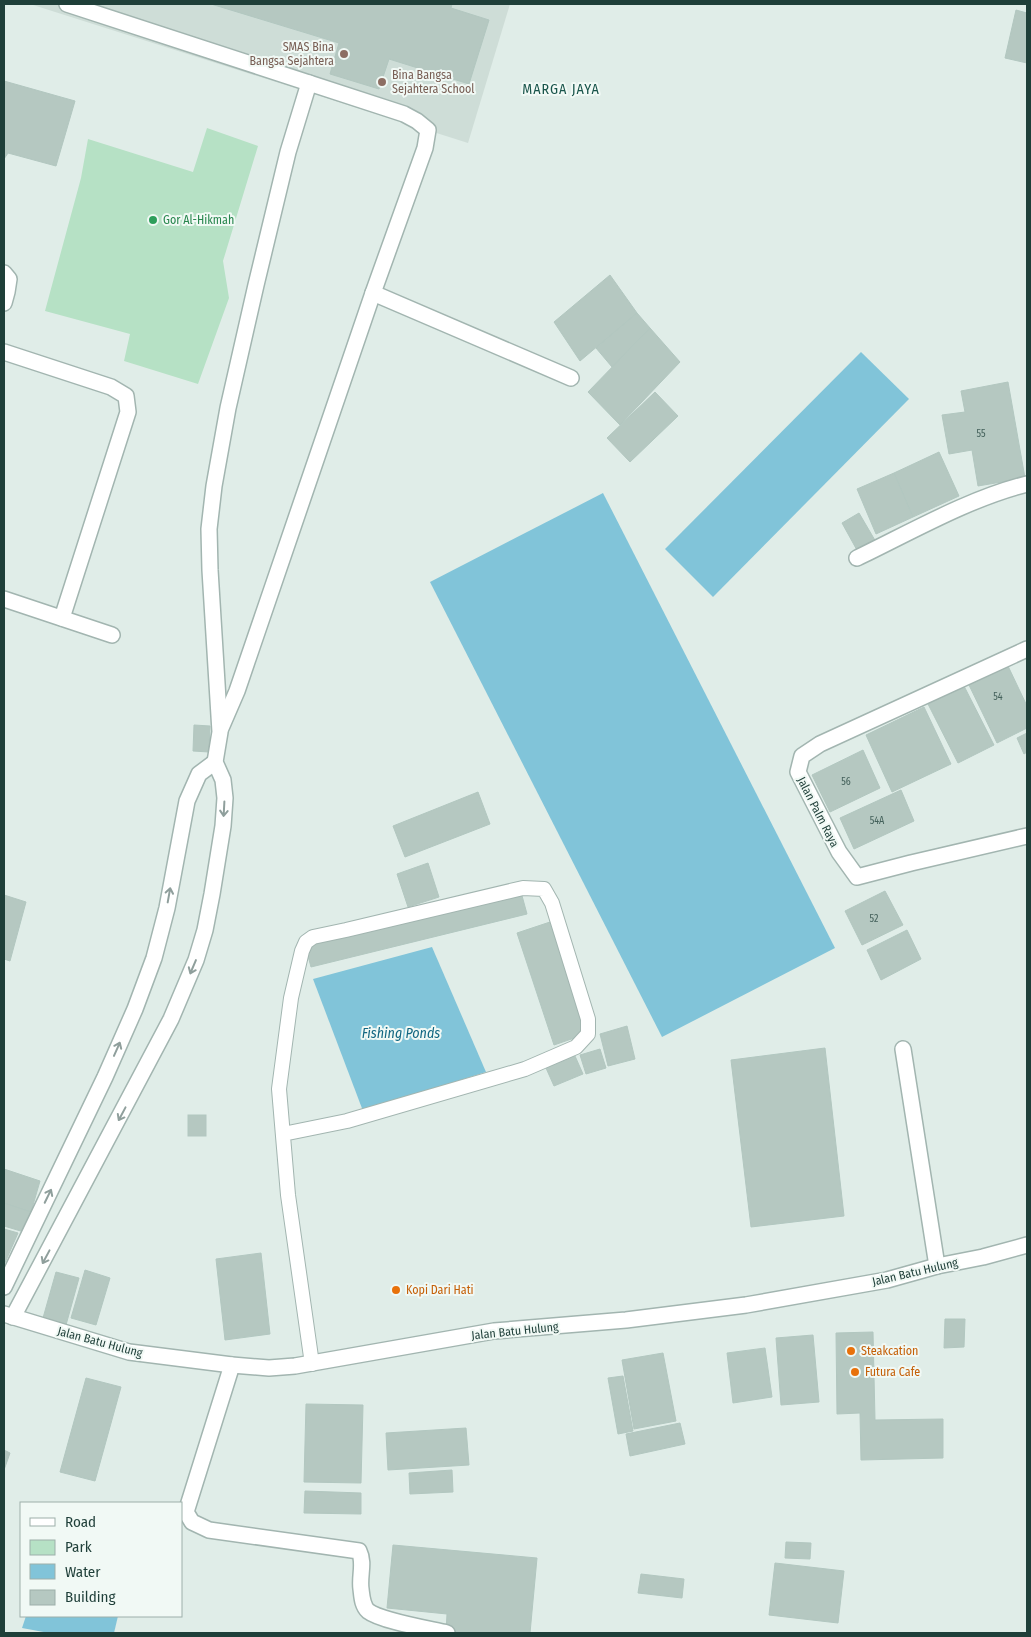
<svg xmlns="http://www.w3.org/2000/svg" width="1031" height="1637" viewBox="0 0 1031 1637" font-family="'Fira Sans Condensed',sans-serif">
	<style>
		.built { fill: #ceddd7 }
		.green { fill: #b6e1c5 }
		.water { fill: #81c4d9 }
		.building { fill: #b5c8c1; stroke: #b2c7c0 }
		.lines { fill: none; stroke-linecap: round; stroke-linejoin: round }
		.service-casing { stroke: #a2b5b0; stroke-width: 16 }
		.minor-casing { stroke: #a2b5b0; stroke-width: 18 }
		.tertiary-casing { stroke: #a2b5b0; stroke-width: 18 }
		.service { stroke: #fff; stroke-width: 14 }
		.minor { stroke: #fff; stroke-width: 15 }
		.tertiary { stroke: #fff; stroke-width: 15 }
		.oneway { stroke: #8f9f9c }
		.education-dot { fill: #8d6e63; stroke: #f1f9f5; stroke-width: 2 }
		.leisure-dot { fill: #2e9e5b; stroke: #f1f9f5; stroke-width: 2 }
		.food-dot { fill: #e8710a; stroke: #f1f9f5; stroke-width: 2 }
		.labels { text-anchor: middle; stroke-width: 4; stroke-linejoin: round; paint-order: stroke }
		.number-label { font-size: 10px; fill: #44615b }
		.education-label { font-size: 12px; fill: #785e54; stroke: #f1f9f5; text-anchor: end }
		.leisure-label { font-size: 12px; fill: #27864d; stroke: #f1f9f5; text-anchor: start }
		.street-label { font-size: 12px; fill: #1f3f39; stroke: #f1f9f5 }
		.food-label { font-size: 12px; fill: #c56008; stroke: #f1f9f5; text-anchor: start }
		.neighbourhood-label { font-size: 14px; letter-spacing: 1px; fill: #18544a; stroke: #f1f9f5 }
		.water-label { font-size: 14px; font-style: italic; fill: #126782; stroke: #f1f9f5 }
	</style>
	<rect width="100%" height="100%" fill="#e0ede8"/>
	<path class="built" d="M 30,4 L 510,4 L 468,143 Z"/>
	<path class="green" d="M 207,128 L 258,146 L 223,261 L 229,298 L 198,384 L 124,361 L 130,334 L 45,311 L 81,178 L 88,139 L 193,172 Z"/>
	<g class="water">
		<path d="M 861,352 L 909,399 L 713,597 L 665,549 Z"/>
		<path d="M 603,493 L 835,948 L 662,1037 L 430,582 Z"/>
		<path d="M 432,947 L 486,1072 L 363,1111 L 313,979 Z"/>
		<path d="M 26,1616 L 118,1616 L 114,1633 L 49,1633 L 22,1628 Z"/>
	</g>
	<g class="building">
		<path d="M 211,4 L 452,4 L 451,8 L 489,20 L 469,84 L 389,59 L 379,89 L 330,74 L 339,43 Z"/>
		<path d="M 1016,10 L 1027,13 L 1027,63 L 1005,58 Z"/>
		<path d="M 4,81 L 75,101 L 56,166 L 8,153 L 4,159 Z"/>
		<path d="M 610,275 L 637,313 L 580,361 L 554,322 Z"/>
		<path d="M 637,313 L 650,328 L 612,367 L 596,348 Z"/>
		<path d="M 650,328 L 680,362 L 620,425 L 588,392 Z"/>
		<path d="M 1008,382 L 1025,478 L 978,486 L 972,450 L 949,454 L 942,415 L 965,412 L 961,391 Z"/>
		<path d="M 655,392 L 678,416 L 630,462 L 607,438 Z"/>
		<path d="M 939,452 L 959,496 L 913,517 L 894,473 Z"/>
		<path d="M 894,473 L 913,517 L 876,534 L 857,489 Z"/>
		<path d="M 859,513 L 876,542 L 858,552 L 842,523 Z"/>
		<path d="M 1008,666 L 1027,706 L 1027,728 L 997,743 L 969,685 Z"/>
		<path d="M 964,686 L 994,745 L 958,763 L 928,704 Z"/>
		<path d="M 924,707 L 951,764 L 892,792 L 866,735 Z"/>
		<path d="M 194,725 L 210,726 L 209,752 L 193,751 Z"/>
		<path d="M 1027,733 L 1027,752 L 1024,754 L 1017,738 Z"/>
		<path d="M 863,750 L 880,788 L 830,812 L 812,775 Z"/>
		<path d="M 901,790 L 914,821 L 854,849 L 840,818 Z"/>
		<path d="M 478,792 L 490,824 L 405,857 L 393,826 Z"/>
		<path d="M 428,863 L 439,897 L 408,907 L 397,874 Z"/>
		<path d="M 885,891 L 903,925 L 862,945 L 845,911 Z"/>
		<path d="M 521,892 L 527,914 L 311,967 L 305,945 Z"/>
		<path d="M 4,895 L 26,902 L 10,961 L 4,959 Z"/>
		<path d="M 550,922 L 586,1034 L 554,1045 L 517,933 Z"/>
		<path d="M 907,930 L 921,959 L 881,980 L 867,950 Z"/>
		<path d="M 627,1026 L 635,1059 L 608,1066 L 600,1034 Z"/>
		<path d="M 825,1048 L 844,1216 L 751,1227 L 731,1060 Z"/>
		<path d="M 600,1049 L 606,1068 L 586,1074 L 580,1055 Z"/>
		<path d="M 575,1056 L 583,1074 L 554,1086 L 546,1068 Z"/>
		<rect x="188" y="1115" width="18" height="21"/>
		<path d="M 4,1169 L 40,1181 L 31,1212 L 4,1203 Z"/>
		<path d="M 4,1203 L 31,1212 L 24,1232 L 4,1226 Z"/>
		<path d="M 4,1229 L 18,1233 L 4,1265 Z"/>
		<path d="M 261,1253 L 270,1334 L 225,1340 L 216,1259 Z"/>
		<path d="M 85,1270 L 110,1278 L 96,1325 L 71,1318 Z"/>
		<path d="M 56,1272 L 79,1278 L 66,1325 L 43,1318 Z"/>
		<path d="M 945,1319 L 965,1319 L 964,1347 L 944,1348 Z"/>
		<path d="M 873,1332 L 875,1420 L 943,1419 L 943,1458 L 861,1460 L 860,1413 L 837,1414 L 836,1333 Z"/>
		<path d="M 813,1335 L 819,1402 L 781,1405 L 776,1338 Z"/>
		<path d="M 765,1348 L 772,1397 L 733,1403 L 727,1353 Z"/>
		<path d="M 663,1353 L 676,1421 L 634,1429 L 622,1360 Z"/>
		<path d="M 623,1376 L 633,1431 L 618,1434 L 608,1378 Z"/>
		<path d="M 86,1378 L 121,1387 L 95,1481 L 60,1472 Z"/>
		<path d="M 306,1404 L 363,1405 L 361,1483 L 304,1482 Z"/>
		<path d="M 680,1423 L 685,1444 L 630,1456 L 626,1434 Z"/>
		<path d="M 466,1428 L 469,1465 L 388,1470 L 386,1433 Z"/>
		<path d="M 4,1450 L 10,1453 L 4,1470 Z"/>
		<path d="M 452,1470 L 453,1492 L 410,1494 L 409,1473 Z"/>
		<path d="M 305,1491 L 361,1493 L 361,1514 L 304,1513 Z"/>
		<path d="M 786,1542 L 811,1543 L 810,1559 L 785,1558 Z"/>
		<path d="M 393,1545 L 537,1558 L 530,1633 L 463,1633 L 446,1632 L 447,1614 L 387,1608 Z"/>
		<path d="M 775,1563 L 844,1571 L 838,1623 L 769,1615 Z"/>
		<path d="M 641,1574 L 684,1579 L 682,1598 L 638,1593 Z"/>
	</g>
	<g class="lines">
		<g class="service-casing">
			<path id="service" d="M 283,1134 L 347,1121 L 525,1069 L 576,1047 L 588,1034 L 588,1019 L 552,903 L 544,889 L 523,888 L 346,930 L 313,937 L 306,942 L 302,951 L 291,998 L 279,1089 L 288,1195 L 312,1364"/>
		</g>
		<g class="minor-casing">
			<g id="minor">
				<path d="M 67,4 L 404,114 L 417,121 L 428,130 L 425,148 L 373,293 L 237,691 L 221,728"/>
				<path d="M 4,273 L 9,279 L 7,292 L 4,303"/>
				<path d="M 373,293 L 571,378"/>
				<path d="M 4,352 L 111,387 L 126,396 L 128,412 L 62,618"/>
				<path d="M 857,558 C 911,532 970,498 1027,484"/>
				<path d="M 4,599 L 112,635"/>
				<path d="M 1027,649 L 820,744 L 802,756 L 798,772 L 839,852 L 857,877 L 911,863 L 1027,836"/>
				<path d="M 903,1049 L 937,1266"/>
				<path d="M 4,1287 L 105,1077 L 135,1009 L 154,958 L 167,908 L 187,801 L 199,774 L 215,762"/>
				<path d="M 13,1317 L 171,1019 L 196,960 L 205,930 L 212,894 L 223,826 L 225,798 L 223,780 L 215,762 L 220,732 L 210,570 L 209,529 L 214,486 L 228,408 L 256,285 L 288,152 L 309,83"/>
				<path d="M 232,1365 L 186,1512 L 192,1522 L 209,1530 L 359,1551 C 365,1563 359,1576 361,1589 C 362,1597 362,1605 368,1611 C 381,1621 430,1629 447,1633"/>
			</g>
		</g>
		<g class="tertiary-casing">
			<path id="tertiary" d="M 4,1314 L 129,1352 L 232,1365 L 269,1368 L 295,1366 L 494,1331 L 626,1320 L 746,1305 L 887,1280 L 937,1266 L 983,1257 L 1027,1245"/>
		</g>
		<use href="#service" class="service"/>
		<use href="#minor" class="minor"/>
		<use href="#tertiary" class="tertiary"/>
	</g>
	<defs><path id="oneway-shaft" d="M-6 0H5M1.5-3L5.5 0L1.5 3" fill="none" stroke-width="1.6" stroke-linecap="round" stroke-linejoin="round" transform="scale(1.25)"/></defs>
	<g class="oneway">
		<use href="#oneway-shaft" transform="translate(224 809) rotate(93)"/>
		<use href="#oneway-shaft" transform="translate(169 895) rotate(-80)"/>
		<use href="#oneway-shaft" transform="translate(193 967) rotate(113)"/>
		<use href="#oneway-shaft" transform="translate(117 1049) rotate(-66)"/>
		<use href="#oneway-shaft" transform="translate(122 1114) rotate(118)"/>
		<use href="#oneway-shaft" transform="translate(48 1196) rotate(-64)"/>
		<use href="#oneway-shaft" transform="translate(46 1257) rotate(118)"/>
	</g>
	<g class="education-dot">
		<circle cx="344" cy="54" r="5"/>
		<circle cx="382" cy="82" r="5"/>
	</g>
	<circle class="leisure-dot" cx="153" cy="220" r="5"/>
	<g class="food-dot">
		<circle cx="396" cy="1290" r="5"/>
		<circle cx="851" cy="1351" r="5"/>
		<circle cx="855" cy="1372" r="5"/>
	</g>
	<g class="labels">
		<g class="number-label">
			<text x="981" y="437">55</text>
			<text x="998" y="700">54</text>
			<text x="846" y="785">56</text>
			<text x="877" y="824">54A</text>
			<text x="874" y="922">52</text>
		</g>
		<g class="education-label">
			<text x="334" y="51">SMAS Bina<tspan x="334" dy="14">Bangsa Sejahtera</tspan></text>
			<text x="392" y="79" text-anchor="start">Bina Bangsa<tspan x="392" dy="14">Sejahtera School</tspan></text>
		</g>
		<g class="leisure-label">
			<text x="163" y="224">Gor Al-Hikmah</text>
		</g>
		<g class="street-label">
			<text transform="translate(818 812) rotate(63)" y="4">Jalan Palm Raya</text>
			<text transform="translate(915 1272) rotate(-13)" y="4">Jalan Batu Hulung</text>
			<text transform="translate(515 1331) rotate(-6)" y="4">Jalan Batu Hulung</text>
			<text transform="translate(100 1342) rotate(15)" y="4">Jalan Batu Hulung</text>
		</g>
		<g class="food-label">
			<text x="406" y="1294">Kopi Dari Hati</text>
			<text x="861" y="1355">Steakcation</text>
			<text x="865" y="1376">Futura Cafe</text>
		</g>
		<g class="neighbourhood-label">
			<text x="561" y="94">MARGA JAYA</text>
		</g>
		<g class="water-label">
			<text x="401" y="1038">Fishing Ponds</text>
		</g>
	</g>
	<rect width="1031" height="1637" fill="none" stroke="#1f3f39" stroke-width="10"/>
	<rect x="20" y="1502" width="162" height="115" fill="#f1f9f5" stroke="#9dafaa"/>
	<rect x="30" y="1518" width="25" height="8" fill="#ffffff" stroke="#9dafaa"/>
	<text x="65" y="1527" font-size="15" fill="#1f3f39">Road</text>
	<rect x="30" y="1540" width="25" height="15" fill="#b6e1c5" stroke="#9dafaa"/>
	<text x="65" y="1552" font-size="15" fill="#1f3f39">Park</text>
	<rect x="30" y="1564" width="25" height="15" fill="#81c4d9" stroke="#9dafaa"/>
	<text x="65" y="1577" font-size="15" fill="#1f3f39">Water</text>
	<rect x="30" y="1590" width="25" height="15" fill="#b5c8c1" stroke="#9dafaa"/>
	<text x="65" y="1602" font-size="15" fill="#1f3f39">Building</text>
</svg>
